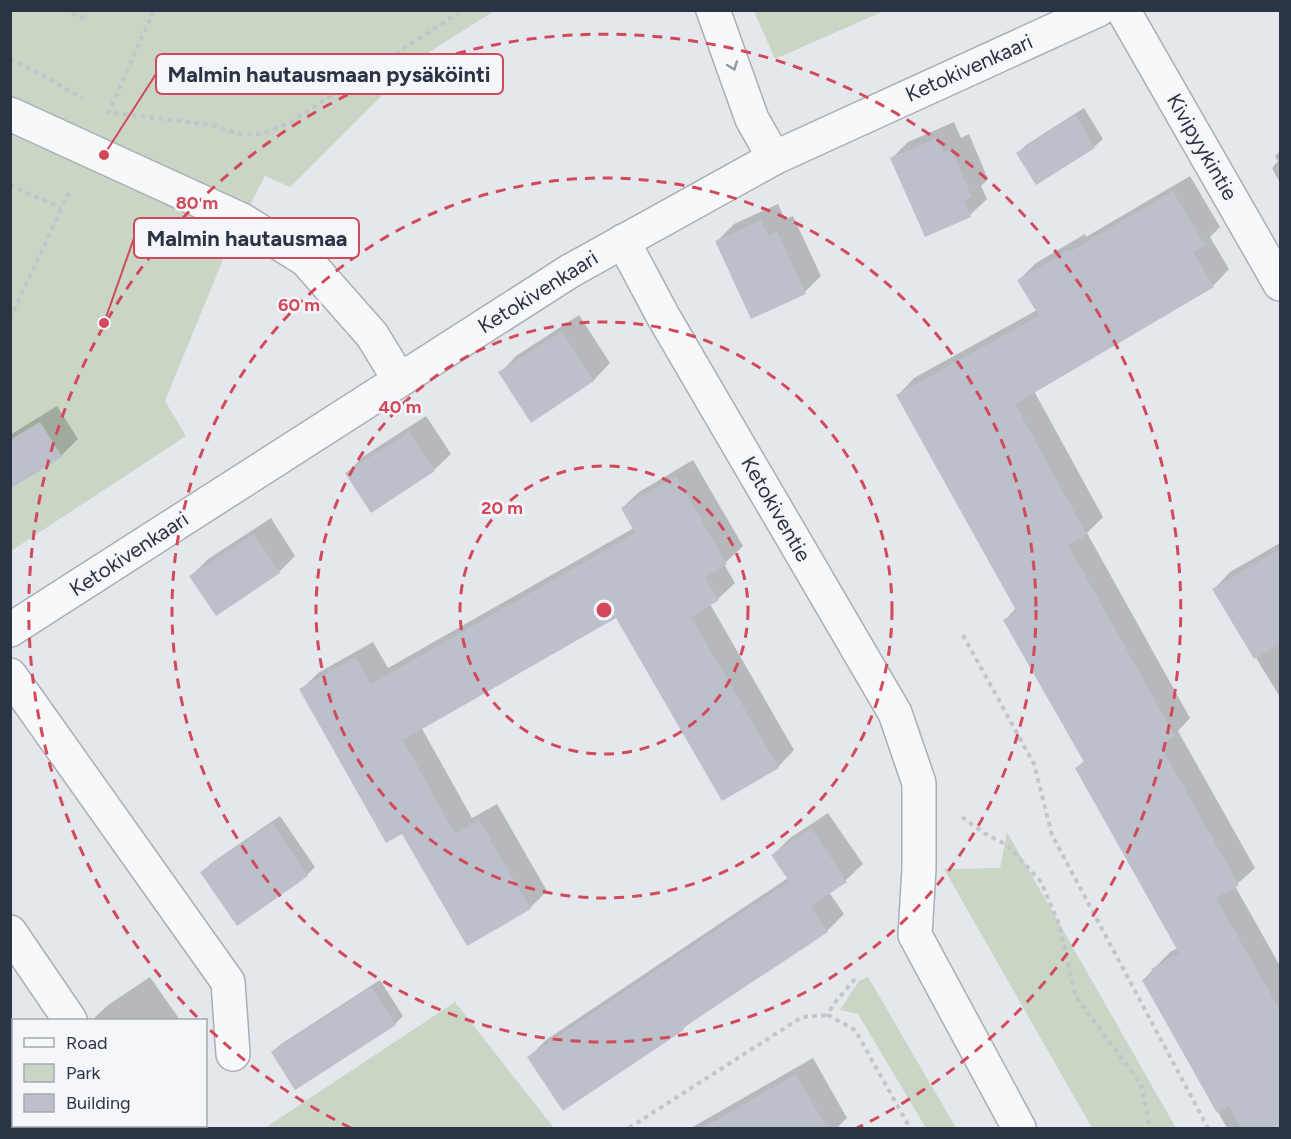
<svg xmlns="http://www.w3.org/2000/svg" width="1291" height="1139" viewBox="0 0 1291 1139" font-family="Figtree,sans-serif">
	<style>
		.green { fill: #c9d6c5 }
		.shadow { fill: #0003 }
		.building { fill: #bbc0ca }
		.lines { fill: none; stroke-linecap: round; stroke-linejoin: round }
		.minor-casing { stroke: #a9aeb7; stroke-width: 36 }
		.path { stroke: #c2c5cb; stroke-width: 4; stroke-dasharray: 4.5 4.5; stroke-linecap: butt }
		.minor { stroke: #f7f8fa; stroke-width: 33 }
		.oneway { stroke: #9196a0 }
		.ring { fill: none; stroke: #d1495b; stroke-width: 3; stroke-dasharray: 10 8 }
		.labels { text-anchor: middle; stroke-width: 5; stroke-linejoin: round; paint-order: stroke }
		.street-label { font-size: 21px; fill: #2b3445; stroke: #f4f6f9 }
		.centre { fill: #d1495b; stroke: #f4f6f9; stroke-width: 3 }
		.ring-label { font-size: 18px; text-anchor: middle; font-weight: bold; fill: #d1495b; stroke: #f4f6f9; stroke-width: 5; stroke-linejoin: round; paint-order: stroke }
		.leader { fill: none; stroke: #d1495b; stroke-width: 2 }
		.callout-dot { fill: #d1495b; stroke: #f4f6f9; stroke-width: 2 }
		.callout { fill: #f4f6f9; stroke: #d1495b; stroke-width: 2 }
		.callout-label { font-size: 22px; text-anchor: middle; font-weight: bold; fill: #2b3445 }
	</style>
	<rect width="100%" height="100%" fill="#e4e7ec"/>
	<g class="green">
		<path d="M 11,11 L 494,11 L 420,58 L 290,187 L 265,176 L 229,245 L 165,401 L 186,436 L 11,551 Z"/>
		<path d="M 754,11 L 884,11 L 775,59 Z"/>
		<path d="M 1007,832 L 1176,1128 L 1092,1128 L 944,869 L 1000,868 Z"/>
		<path d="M 868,977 L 956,1128 L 926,1128 L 858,1014 L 840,1010 L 859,981 Z"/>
		<path d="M 455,1002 L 554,1128 L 265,1128 Z"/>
	</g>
	<g class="shadow">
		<path d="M 1084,108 L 1103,139 L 1094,147 L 1036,183 L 1018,153 L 1026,145 Z"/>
		<path d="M 954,122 L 961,138 L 969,134 L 988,179 L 981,186 L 987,199 L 970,215 L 892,158 L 908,142 Z"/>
		<path d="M 1280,151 L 1280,183 L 1272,168 L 1278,161 L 1275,156 Z"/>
		<path d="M 1190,176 L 1220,227 L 1210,237 L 1229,269 L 1213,286 L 1034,391 L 1103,517 L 1087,533 L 1190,718 L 1178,731 L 1255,868 L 1235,886 L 1280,966 L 1280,1128 L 1227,1128 L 1143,980 L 1170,952 L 1178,948 L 1077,768 L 1085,760 L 1005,620 L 1016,608 L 898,395 L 914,378 L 1037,310 L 1019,280 L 1036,263 L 1085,234 L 1086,237 Z"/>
		<path d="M 778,204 L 785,219 L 793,216 L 821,276 L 805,292 L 717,241 L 734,224 Z"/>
		<path d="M 579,315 L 610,363 L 594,380 L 531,421 L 500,373 L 516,356 Z"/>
		<path d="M 57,406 L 78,439 L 61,456 L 10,488 L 10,435 Z"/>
		<path d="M 426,416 L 451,454 L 434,470 L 347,473 L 364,456 Z"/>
		<path d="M 693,460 L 743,546 L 724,564 L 735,583 L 718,599 L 710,604 L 794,750 L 778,767 L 617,616 L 421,727 L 472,818 L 497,804 L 547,891 L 530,908 L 403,832 L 301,690 L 318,673 L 373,642 L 388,668 L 634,528 L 622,508 L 639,492 Z"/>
		<path d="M 271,518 L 295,556 L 279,572 L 191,576 L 208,559 Z"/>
		<path d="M 1280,543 L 1280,697 L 1214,589 L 1230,572 Z"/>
		<path d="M 828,813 L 863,864 L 846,880 L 829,892 L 844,914 L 827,931 L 692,1020 L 683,1029 L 529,1057 L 546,1040 L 788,878 L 773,855 L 790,838 Z"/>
		<path d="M 280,816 L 315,867 L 307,875 L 202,872 L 210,864 Z"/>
		<path d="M 150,977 L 180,1020 L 92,1020 L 108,1005 Z"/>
		<path d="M 380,980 L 403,1016 L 395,1024 L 272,1052 L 281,1044 Z"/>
		<path d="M 813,1058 L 847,1118 L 837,1128 L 691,1128 Z"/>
		<path d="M 13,1070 L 14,1126 L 50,1126 L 52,1128 L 10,1128 L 10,1071 Z"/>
		<path d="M 85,1126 L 114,1126 L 116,1128 L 81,1128 Z"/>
	</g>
	<g class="building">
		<path d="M 1075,115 L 1095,148 L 1036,185 L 1016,153 Z"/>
		<path d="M 937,138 L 944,153 L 952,150 L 972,197 L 964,200 L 971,217 L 925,237 L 890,158 Z"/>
		<path d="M 1173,191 L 1205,245 L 1193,252 L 1214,287 L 1015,404 L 1087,535 L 1068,545 L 1175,736 L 1160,745 L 1239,885 L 1216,898 L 1281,1012 L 1281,1128 L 1241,1128 L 1229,1106 L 1217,1113 L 1142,980 L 1154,973 L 1151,969 L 1179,953 L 1075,768 L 1084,762 L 1003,620 L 1017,612 L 896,395 L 1039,316 L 1017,280 L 1068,250 L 1069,252 Z"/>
		<path d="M 761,220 L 768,235 L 777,231 L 806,294 L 751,319 L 715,241 Z"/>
		<path d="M 562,331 L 594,381 L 531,423 L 498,372 Z"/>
		<path d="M 40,422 L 62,457 L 10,489 L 10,440 Z"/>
		<path d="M 409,432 L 435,471 L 371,513 L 345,473 Z"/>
		<path d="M 676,476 L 727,564 L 705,577 L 719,600 L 691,617 L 779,768 L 722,801 L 616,618 L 403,740 L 455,834 L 479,820 L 531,909 L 467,946 L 402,834 L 386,843 L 299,689 L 356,657 L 371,684 L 635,533 L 621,508 Z"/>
		<path d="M 254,534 L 280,573 L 216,616 L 189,576 Z"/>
		<path d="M 1281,548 L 1281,643 L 1254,659 L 1212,589 Z"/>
		<path d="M 272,823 L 308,876 L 237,926 L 200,872 Z"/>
		<path d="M 811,828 L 847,882 L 811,906 L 828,932 L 683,1028 L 684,1030 L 563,1111 L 527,1057 L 789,881 L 771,855 Z"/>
		<path d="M 371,987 L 396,1025 L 295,1090 L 271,1052 Z"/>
		<path d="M 796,1074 L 827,1128 L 702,1128 Z"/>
	</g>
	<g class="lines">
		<g class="minor-casing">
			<g id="minor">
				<path d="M 713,10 L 752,119 L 774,158"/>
				<path d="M 1123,10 L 1280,284"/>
				<path d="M 10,114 L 242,220 L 306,260 L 372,335 L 399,379"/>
				<path d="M 623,241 L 663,316 L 895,713 L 919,783 L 919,869 L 915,935 L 1019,1128"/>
				<path d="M 10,630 L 570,271 L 774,158 L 1098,10"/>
				<path d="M 10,675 L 228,982 L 233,1054"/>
				<path d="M 10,932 L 70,1020"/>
			</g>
		</g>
		<g class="path">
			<path d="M 64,10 L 82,18 L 85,10"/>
			<path d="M 10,58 L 83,98"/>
			<path d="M 114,113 L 211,125 L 240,134 L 260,134 L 289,123 L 463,10"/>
			<path d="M 108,114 L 154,10"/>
			<path d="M 10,185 L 61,208"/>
			<path d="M 10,319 L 71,188"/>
			<path d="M 963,635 L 1034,764 L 1052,835 L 1208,1128"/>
			<path d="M 962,817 L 984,833 L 1007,845 L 1041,882 L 1059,924 L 1076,997 L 1141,1084 L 1150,1128"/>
			<path d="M 855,979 L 832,1006 L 828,1015 L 855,1030 L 910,1128"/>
			<path d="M 629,1128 L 802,1017 L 828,1015"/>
		</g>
		<use href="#minor" class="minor"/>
	</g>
	<defs><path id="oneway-chevron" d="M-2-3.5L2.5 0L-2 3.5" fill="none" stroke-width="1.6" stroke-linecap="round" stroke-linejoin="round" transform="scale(1.5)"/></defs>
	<use class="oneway" href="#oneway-chevron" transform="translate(733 66) rotate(70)"/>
	<g class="ring">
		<circle cx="604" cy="610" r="144"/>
		<circle cx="604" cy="610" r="288"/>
		<circle cx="604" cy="610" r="432"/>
		<path d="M351 1128A576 576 0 0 1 208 1028M197 1017A576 576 0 1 1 857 1128"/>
	</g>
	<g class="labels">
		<g class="street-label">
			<text transform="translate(969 68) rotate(-24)" y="7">Ketokivenkaari</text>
			<text transform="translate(1202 147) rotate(60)" y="7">Kivipyykintie</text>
			<text transform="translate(538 292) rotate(-32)" y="7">Ketokivenkaari</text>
			<text transform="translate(776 509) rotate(60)" y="7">Ketokiventie</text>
			<text transform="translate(129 554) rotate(-33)" y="7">Ketokivenkaari</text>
		</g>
	</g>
	<circle cx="604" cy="610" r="9" class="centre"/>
	<g class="ring-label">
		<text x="197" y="209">80 m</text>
		<text x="299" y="311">60 m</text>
		<text x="400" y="413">40 m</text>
		<text x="502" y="514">20 m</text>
	</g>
	<path class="leader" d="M104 155L156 74M104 323L134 238"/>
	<g class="callout-dot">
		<circle cx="104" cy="155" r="6"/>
		<circle cx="104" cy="323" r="6"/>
	</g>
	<g class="callout">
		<rect x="156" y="54" width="347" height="40" rx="6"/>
		<rect x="134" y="218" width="225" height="40" rx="6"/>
	</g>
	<g class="callout-label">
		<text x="329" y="82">Malmin hautausmaan pysäköinti</text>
		<text x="247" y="246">Malmin hautausmaa</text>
	</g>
	<rect width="1291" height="1139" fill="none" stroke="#2b3445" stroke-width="24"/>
	<rect x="12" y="1019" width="195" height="108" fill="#f4f6f9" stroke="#a4a8b1" stroke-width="1.5"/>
	<rect x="24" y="1038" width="30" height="9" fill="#f7f8fa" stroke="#a4a8b1" stroke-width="1.5"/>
	<text x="66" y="1049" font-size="18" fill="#2b3445">Road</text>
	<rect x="24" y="1064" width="30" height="18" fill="#c9d6c5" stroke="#a4a8b1" stroke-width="1.5"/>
	<text x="66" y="1079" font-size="18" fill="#2b3445">Park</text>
	<rect x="24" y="1094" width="30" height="18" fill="#bbc0ca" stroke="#a4a8b1" stroke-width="1.5"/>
	<text x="66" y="1109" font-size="18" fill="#2b3445">Building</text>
</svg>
